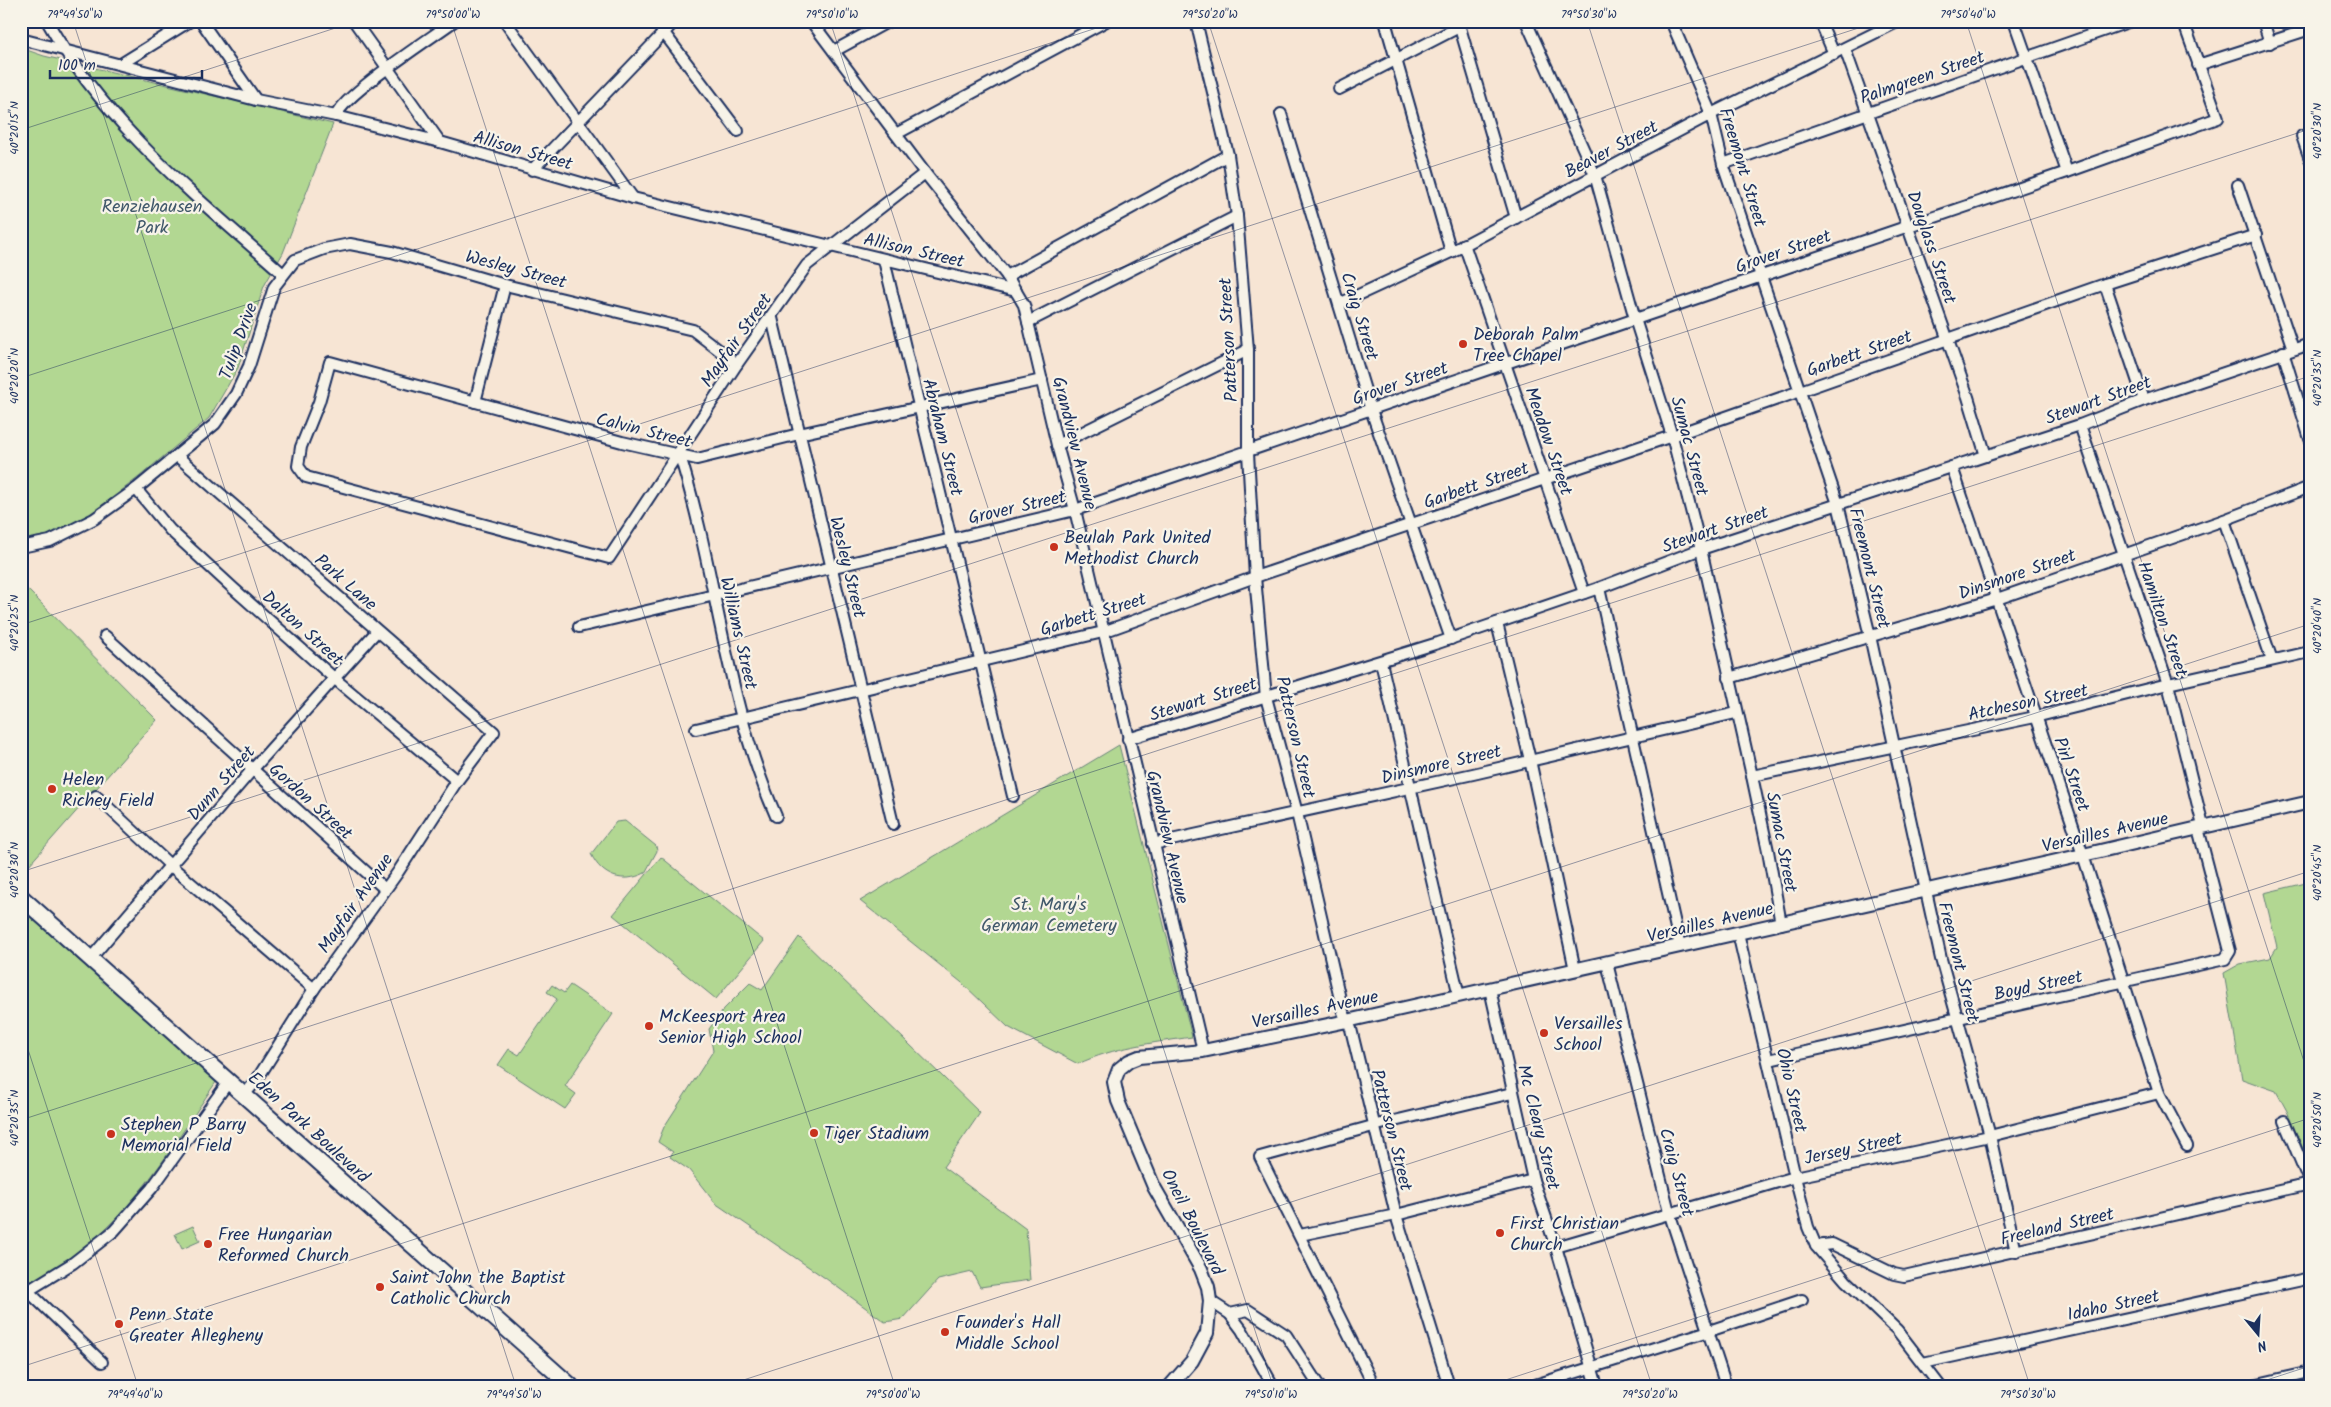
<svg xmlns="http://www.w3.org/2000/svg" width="2331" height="1407" viewBox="0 0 2331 1407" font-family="Kalam,sans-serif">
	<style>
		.green { fill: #b2d792; stroke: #668378 }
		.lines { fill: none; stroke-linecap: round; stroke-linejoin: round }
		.minor-casing { stroke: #1b2f5e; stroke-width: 14 }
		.tertiary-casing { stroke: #1b2f5e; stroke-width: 16 }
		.secondary-casing { stroke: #1b2f5e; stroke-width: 19 }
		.minor { stroke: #f7f3e8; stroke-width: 10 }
		.tertiary { stroke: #f7f3e8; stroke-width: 12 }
		.secondary { stroke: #f7f3e8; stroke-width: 15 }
		.ticks { fill: none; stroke: #1b2f5e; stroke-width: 1; stroke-opacity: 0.45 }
		.poi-dot { fill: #c8321e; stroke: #f7f3e8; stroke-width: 2 }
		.labels { text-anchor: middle; stroke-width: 4.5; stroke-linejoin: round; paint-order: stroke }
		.street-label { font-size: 18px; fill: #1b2f5e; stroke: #f7f3e8 }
		.park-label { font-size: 18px; fill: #41596b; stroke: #f7f3e8 }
		.poi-label { font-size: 18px; fill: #1b2f5e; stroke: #f7f3e8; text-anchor: start }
		.neatline { fill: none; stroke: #1b2f5e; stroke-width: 2 }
		.ticks-label { font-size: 12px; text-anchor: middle; fill: #1b2f5e }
	</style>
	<rect width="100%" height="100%" fill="#f7e5d4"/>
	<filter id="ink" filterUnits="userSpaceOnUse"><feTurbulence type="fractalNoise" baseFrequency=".02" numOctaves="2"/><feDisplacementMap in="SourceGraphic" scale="10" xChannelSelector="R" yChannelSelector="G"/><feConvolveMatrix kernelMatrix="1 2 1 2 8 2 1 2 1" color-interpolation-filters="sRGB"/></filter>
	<g filter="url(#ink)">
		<g class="green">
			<path d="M 21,48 L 44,56 L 333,124 L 283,253 L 264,286 L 238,368 L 209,418 L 139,477 L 91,514 L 49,535 L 21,540 Z"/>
			<path d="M 21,583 L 157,720 L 21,874 Z"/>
			<path d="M 1119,745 L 1192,1037 C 1152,1043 1114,1047 1078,1064 L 1008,1027 L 961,982 L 860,901 Z"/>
			<path d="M 625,821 L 656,846 L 657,851 L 645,873 C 623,884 602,877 591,854 L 616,822 Z"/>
			<path d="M 661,857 L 764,941 L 716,999 L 613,915 Z"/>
			<path d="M 2310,882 L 2310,1165 L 2287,1111 L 2276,1091 L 2242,1079 L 2224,973 L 2240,964 L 2270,958 L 2277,947 L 2264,893 Z"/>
			<path d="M 21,909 L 216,1082 C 159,1167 118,1240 21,1287 Z"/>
			<path d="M 799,937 L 980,1113 L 943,1167 L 1026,1229 L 1030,1280 L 980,1287 L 972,1272 L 938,1280 L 903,1319 L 885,1322 L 825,1278 L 715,1203 L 689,1170 L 670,1157 L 673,1152 L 658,1142 L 664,1127 L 713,1051 L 709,1029 L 724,1009 L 750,983 L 762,990 Z"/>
			<path d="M 552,985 L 564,993 L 570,985 L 613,1014 L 565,1086 L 576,1094 L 565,1109 L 498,1065 L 509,1049 L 519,1055 L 557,999 L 547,992 Z"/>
			<path d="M 193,1226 L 200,1241 L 182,1249 L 175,1234 Z"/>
		</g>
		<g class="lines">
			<g class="minor-casing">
				<g id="minor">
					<path d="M 47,21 C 106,125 194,195 282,273"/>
					<path d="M 201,21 L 256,100"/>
					<path d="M 354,21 L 440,142"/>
					<path d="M 505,21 L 633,198"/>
					<path d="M 655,21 L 738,131"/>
					<path d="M 811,21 L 925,173 L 1007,276 L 1024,305 L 1057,445 L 1075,510 L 1203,1051"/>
					<path d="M 1196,21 L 1228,155 L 1237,216 L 1248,350 L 1248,453 L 1255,577 L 1266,697 L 1297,813 L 1343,1012 L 1351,1029 L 1396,1215 L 1449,1386"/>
					<path d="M 1385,21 L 1451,252"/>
					<path d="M 1458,21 L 1516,218"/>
					<path d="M 1526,21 L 1595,175 L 1635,319 L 1672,436 L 1701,549 L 1752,776 L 1768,851 L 1781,924"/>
					<path d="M 1671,21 L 1711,114 L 1723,164 L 1838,504 L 1870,636 L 1941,959 L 1990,1136 L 2016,1252"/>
					<path d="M 1820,21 L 1834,54"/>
					<path d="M 2014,21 L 2067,172"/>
					<path d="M 2263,21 L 2270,43"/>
					<path d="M 21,39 L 256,100 L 336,116 L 440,142 L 633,198 L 1016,291"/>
					<path d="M 1845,49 L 1968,397 L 1986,456"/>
					<path d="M 834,51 L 889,21"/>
					<path d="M 121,64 L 190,21"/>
					<path d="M 2198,65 L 2310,29"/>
					<path d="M 1339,89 L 1459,27"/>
					<path d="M 1281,114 L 1371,410 L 1451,639"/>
					<path d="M 336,116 C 344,94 431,38 454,21"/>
					<path d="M 896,134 L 1106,21"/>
					<path d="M 2310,135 L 2302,136 L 2310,159"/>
					<path d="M 1723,164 L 2131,21"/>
					<path d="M 532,170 L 675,21"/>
					<path d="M 925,173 L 807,265 L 737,364 L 609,558 L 306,477 L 298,466 L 301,447 L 319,402 L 330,362 L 622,442 L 697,459 L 799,434 L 1042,380"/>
					<path d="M 2238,185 L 2293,349"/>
					<path d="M 1464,244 L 1584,593"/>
					<path d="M 884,260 L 1013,796"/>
					<path d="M 1007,276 L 1228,155"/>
					<path d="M 2105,284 L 2144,400"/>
					<path d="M 1339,304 L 1451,252 L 1711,114 L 1899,21"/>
					<path d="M 772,318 L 893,824"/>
					<path d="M 1028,322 L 1237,216"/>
					<path d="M 2283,352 L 2310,439"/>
					<path d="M 475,402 L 505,285"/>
					<path d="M 2080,425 L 2168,684 L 2203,826"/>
					<path d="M 1057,445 L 1248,350"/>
					<path d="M 679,453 C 717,572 725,701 776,816"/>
					<path d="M 177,456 L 494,732 L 457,781 L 398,872 L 314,989 L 256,1081 L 244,1095"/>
					<path d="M 1952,467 L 2083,855 L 2159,1093 L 2187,1146"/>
					<path d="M 136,489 L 170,530 L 234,589 L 335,679 L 457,781"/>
					<path d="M 2224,520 L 2272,660"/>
					<path d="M 21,547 L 50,541 L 94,519 L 136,489 L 215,424 L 236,394 L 249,366 L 274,287 L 295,260 L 324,249 L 350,244 L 392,252 L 505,285 L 693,330 L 737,364"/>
					<path d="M 1599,588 L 1680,946"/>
					<path d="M 1497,623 L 1530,760 L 1575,970"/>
					<path d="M 579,627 L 1075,510 L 2067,172 L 2218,118 L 2183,21"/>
					<path d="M 105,636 L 385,889"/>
					<path d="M 1381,662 L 1459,996"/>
					<path d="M 1729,678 L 1997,599 L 2224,520 L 2310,487"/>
					<path d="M 696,729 L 1103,632 L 1255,577 L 1672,436 L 2105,284 L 2256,235"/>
					<path d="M 1128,739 L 1438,643 L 1599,588 L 1701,549 L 2080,425 L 2144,400 L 2310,344"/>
					<path d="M 1752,776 L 2035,717 L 2168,684 L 2310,652"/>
					<path d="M 96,796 L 171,866 L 314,989"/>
					<path d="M 1153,844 L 1473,774 L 1736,713"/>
					<path d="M 1738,933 L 1795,1177 L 1808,1227 L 1816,1246 L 1846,1281 L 1897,1330 L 1940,1386"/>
					<path d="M 91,958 L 252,770 L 377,631"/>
					<path d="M 1607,963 L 1669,1212 L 1726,1386"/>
					<path d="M 1490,989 L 1533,1180 L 1556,1247 L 1597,1386"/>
					<path d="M 1769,1060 L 2225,959 L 2230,951 L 2198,828"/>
					<path d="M 2284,1121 L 2310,1183"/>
					<path d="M 1300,1235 L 1396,1215 L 1533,1180"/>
					<path d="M 1816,1246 L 1832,1244 L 1894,1274 L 1904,1276 L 2310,1184"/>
					<path d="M 1556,1247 L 1795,1177 L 1990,1136 L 2159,1093"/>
					<path d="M 25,1291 L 29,1292 L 102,1362"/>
					<path d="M 21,1295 L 73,1263 L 114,1231 L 152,1188 L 229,1081"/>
					<path d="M 1210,1301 L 1230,1314 L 1242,1330 L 1273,1386"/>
					<path d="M 1230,1314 L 1248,1310 L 1286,1335 L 1319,1386"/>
					<path d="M 1923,1363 L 2310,1278"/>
					<path d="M 1374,1386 L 1260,1157 L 1373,1126 L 1512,1093"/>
					<path d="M 1532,1386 L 1709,1331 L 1802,1300"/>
					<path d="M 2249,1386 L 2310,1372"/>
				</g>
			</g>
			<g class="tertiary-casing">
				<path id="tertiary" d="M 1170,1386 L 1192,1361 L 1207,1333 L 1210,1301 L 1208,1287 L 1201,1269 L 1154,1187 L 1118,1101 L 1114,1082 L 1119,1069 L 1129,1061 L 1139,1057 L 1203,1051 L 1347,1021 L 2083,855 L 2310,802"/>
			</g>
			<g class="secondary-casing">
				<path id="secondary" d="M 21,897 L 571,1386"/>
			</g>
			<use href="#minor" class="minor"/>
			<use href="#tertiary" class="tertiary"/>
			<use href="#secondary" class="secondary"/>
		</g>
	</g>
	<path class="ticks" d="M 73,21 L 516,1386M 451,21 L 895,1386M 830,21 L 1273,1386M 1208,21 L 1652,1386M 1587,21 L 2030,1386M 1966,21 L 2310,1080M 21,130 L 357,21M 21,378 L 1118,21M 21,625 L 1880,21M 21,872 L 2310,129M 21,1028 L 138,1386M 21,1120 L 2310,376M 21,1367 L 2310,624M 725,1386 L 2310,871M 1487,1386 L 2310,1118M 2248,1386 L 2310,1366"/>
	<g class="poi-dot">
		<circle cx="1463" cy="344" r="5"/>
		<circle cx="1054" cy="547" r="5"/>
		<circle cx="52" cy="789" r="5"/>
		<circle cx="649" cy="1026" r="5"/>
		<circle cx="1544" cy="1033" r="5"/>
		<circle cx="814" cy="1133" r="5"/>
		<circle cx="111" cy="1134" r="5"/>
		<circle cx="1500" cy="1233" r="5"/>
		<circle cx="208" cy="1244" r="5"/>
		<circle cx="380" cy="1287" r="5"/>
		<circle cx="119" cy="1324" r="5"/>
		<circle cx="945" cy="1332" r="5"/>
	</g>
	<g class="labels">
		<g class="street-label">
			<text transform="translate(1922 77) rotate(-19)" y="6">Palmgreen Street</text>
			<text transform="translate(1611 149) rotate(-28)" y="6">Beaver Street</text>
			<text transform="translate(523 150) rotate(16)" y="6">Allison Street</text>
			<text transform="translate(1743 167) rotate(73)" y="6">Freemont Street</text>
			<text transform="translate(1932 247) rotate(71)" y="6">Douglass Street</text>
			<text transform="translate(914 250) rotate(13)" y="6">Allison Street</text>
			<text transform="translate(1783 251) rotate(-19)" y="6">Grover Street</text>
			<text transform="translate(516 269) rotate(15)" y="6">Wesley Street</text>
			<text transform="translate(1360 316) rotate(73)" y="6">Craig Street</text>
			<text transform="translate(736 340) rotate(-55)" y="6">Mayfair Street</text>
			<text transform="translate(1228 340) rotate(-93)" y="6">Patterson Street</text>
			<text transform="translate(238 341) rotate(-70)" y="6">Tulip Drive</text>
			<text transform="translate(1859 353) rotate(-19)" y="6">Garbett Street</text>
			<text transform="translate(1400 383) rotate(-19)" y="6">Grover Street</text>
			<text transform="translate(2098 400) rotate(-20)" y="6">Stewart Street</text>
			<text transform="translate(644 430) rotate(14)" y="6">Calvin Street</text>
			<text transform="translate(943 437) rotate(76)" y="6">Abraham Street</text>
			<text transform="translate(1549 441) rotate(71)" y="6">Meadow Street</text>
			<text transform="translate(1075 443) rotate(76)" y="6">Grandview Avenue</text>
			<text transform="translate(1690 446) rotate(75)" y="6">Sumac Street</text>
			<text transform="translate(1476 485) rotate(-19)" y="6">Garbett Street</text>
			<text transform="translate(1017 507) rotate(-13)" y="6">Grover Street</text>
			<text transform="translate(1715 529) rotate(-19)" y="6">Stewart Street</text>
			<text transform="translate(848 567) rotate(76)" y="6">Wesley Street</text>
			<text transform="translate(1870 568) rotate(76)" y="6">Freemont Street</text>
			<text transform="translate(2017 574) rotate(-19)" y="6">Dinsmore Street</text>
			<text transform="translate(346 582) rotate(41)" y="6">Park Lane</text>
			<text transform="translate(1093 614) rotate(-17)" y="6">Garbett Street</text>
			<text transform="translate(2163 619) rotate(71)" y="6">Hamilton Street</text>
			<text transform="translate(303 628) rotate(42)" y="6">Dalton Street</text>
			<text transform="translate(739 633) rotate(77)" y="6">Williams Street</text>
			<text transform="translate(1203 699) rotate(-17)" y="6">Stewart Street</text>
			<text transform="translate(2028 702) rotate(-12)" y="6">Atcheson Street</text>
			<text transform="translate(1296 737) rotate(77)" y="6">Patterson Street</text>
			<text transform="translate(1441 764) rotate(-13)" y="6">Dinsmore Street</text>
			<text transform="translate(2072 774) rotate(71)" y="6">Pirl Street</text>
			<text transform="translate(221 783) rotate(-49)" y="6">Dunn Street</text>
			<text transform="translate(311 801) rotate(42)" y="6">Gordon Street</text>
			<text transform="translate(2105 832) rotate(-13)" y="6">Versailles Avenue</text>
			<text transform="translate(1168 837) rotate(77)" y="6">Grandview Avenue</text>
			<text transform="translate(1782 842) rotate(79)" y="6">Sumac Street</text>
			<text transform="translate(355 903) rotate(-55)" y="6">Mayfair Avenue</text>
			<text transform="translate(1710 922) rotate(-13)" y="6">Versailles Avenue</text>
			<text transform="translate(1959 962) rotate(76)" y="6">Freemont Street</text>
			<text transform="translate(2038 985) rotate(-12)" y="6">Boyd Street</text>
			<text transform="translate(1315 1009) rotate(-12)" y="6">Versailles Avenue</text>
			<text transform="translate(1792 1090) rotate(77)" y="6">Ohio Street</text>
			<text transform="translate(309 1127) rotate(42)" y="6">Eden Park Boulevard</text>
			<text transform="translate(1539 1127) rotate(76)" y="6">Mc Cleary Street</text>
			<text transform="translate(1392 1130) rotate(76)" y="6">Patterson Street</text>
			<text transform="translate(1853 1148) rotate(-12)" y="6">Jersey Street</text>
			<text transform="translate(1677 1172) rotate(75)" y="6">Craig Street</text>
			<text transform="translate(1193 1222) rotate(63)" y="6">Oneil Boulevard</text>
			<text transform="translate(2057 1226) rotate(-13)" y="6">Freeland Street</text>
			<text transform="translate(2113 1305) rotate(-12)" y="6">Idaho Street</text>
		</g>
		<g class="park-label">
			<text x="152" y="212">Renziehausen<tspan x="152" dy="21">Park</tspan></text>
			<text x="1049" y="910">St. Mary's<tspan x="1049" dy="21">German Cemetery</tspan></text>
		</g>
		<g class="poi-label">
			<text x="1473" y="340">Deborah Palm<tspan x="1473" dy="21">Tree Chapel</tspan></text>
			<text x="1064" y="543">Beulah Park United<tspan x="1064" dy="21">Methodist Church</tspan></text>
			<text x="62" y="785">Helen<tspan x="62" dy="21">Richey Field</tspan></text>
			<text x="659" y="1022">McKeesport Area<tspan x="659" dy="21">Senior High School</tspan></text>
			<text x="1554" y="1029">Versailles<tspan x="1554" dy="21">School</tspan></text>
			<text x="121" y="1130">Stephen P Barry<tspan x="121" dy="21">Memorial Field</tspan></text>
			<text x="824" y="1139">Tiger Stadium</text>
			<text x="1510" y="1229">First Christian<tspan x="1510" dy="21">Church</tspan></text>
			<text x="218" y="1240">Free Hungarian<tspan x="218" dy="21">Reformed Church</tspan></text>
			<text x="390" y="1283">Saint John the Baptist<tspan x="390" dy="21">Catholic Church</tspan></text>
			<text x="129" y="1320">Penn State<tspan x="129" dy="21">Greater Allegheny</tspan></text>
			<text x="955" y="1328">Founder's Hall<tspan x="955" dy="21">Middle School</tspan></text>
		</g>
	</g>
	<rect width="2331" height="1407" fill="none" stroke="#f7f3e8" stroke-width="55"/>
	<g transform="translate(2258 1334) rotate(162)" stroke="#f7f3e8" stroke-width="4" paint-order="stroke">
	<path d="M0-4L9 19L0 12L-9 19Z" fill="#1b2f5e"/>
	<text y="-8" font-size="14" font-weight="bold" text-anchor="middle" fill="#1b2f5e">N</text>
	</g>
	<path d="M50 70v8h152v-8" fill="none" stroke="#1b2f5e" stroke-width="2.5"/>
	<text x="58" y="70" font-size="15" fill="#1b2f5e" stroke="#f7f3e8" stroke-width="4" paint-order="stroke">100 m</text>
	<rect x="28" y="28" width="2276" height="1352" class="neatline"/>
	<g class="ticks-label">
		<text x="75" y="18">79°49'50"W</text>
		<text x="453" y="18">79°50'00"W</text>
		<text x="832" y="18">79°50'10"W</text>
		<text x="1210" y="18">79°50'20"W</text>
		<text x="1589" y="18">79°50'30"W</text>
		<text x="1968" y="18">79°50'40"W</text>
		<text transform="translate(14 128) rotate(-90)" y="4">40°20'15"N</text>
		<text transform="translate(2317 131) rotate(-90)" y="4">40°20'30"N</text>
		<text transform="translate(14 376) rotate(-90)" y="4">40°20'20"N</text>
		<text transform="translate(2317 378) rotate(-90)" y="4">40°20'35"N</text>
		<text transform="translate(14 623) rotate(-90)" y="4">40°20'25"N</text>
		<text transform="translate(2317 626) rotate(-90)" y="4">40°20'40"N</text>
		<text transform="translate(14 870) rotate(-90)" y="4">40°20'30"N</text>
		<text transform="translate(2317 873) rotate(-90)" y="4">40°20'45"N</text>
		<text transform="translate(14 1118) rotate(-90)" y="4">40°20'35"N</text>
		<text transform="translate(2317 1120) rotate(-90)" y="4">40°20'50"N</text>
		<text x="135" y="1398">79°49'40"W</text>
		<text x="514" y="1398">79°49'50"W</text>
		<text x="893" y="1398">79°50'00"W</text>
		<text x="1271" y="1398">79°50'10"W</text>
		<text x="1650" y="1398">79°50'20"W</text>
		<text x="2028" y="1398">79°50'30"W</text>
	</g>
</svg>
